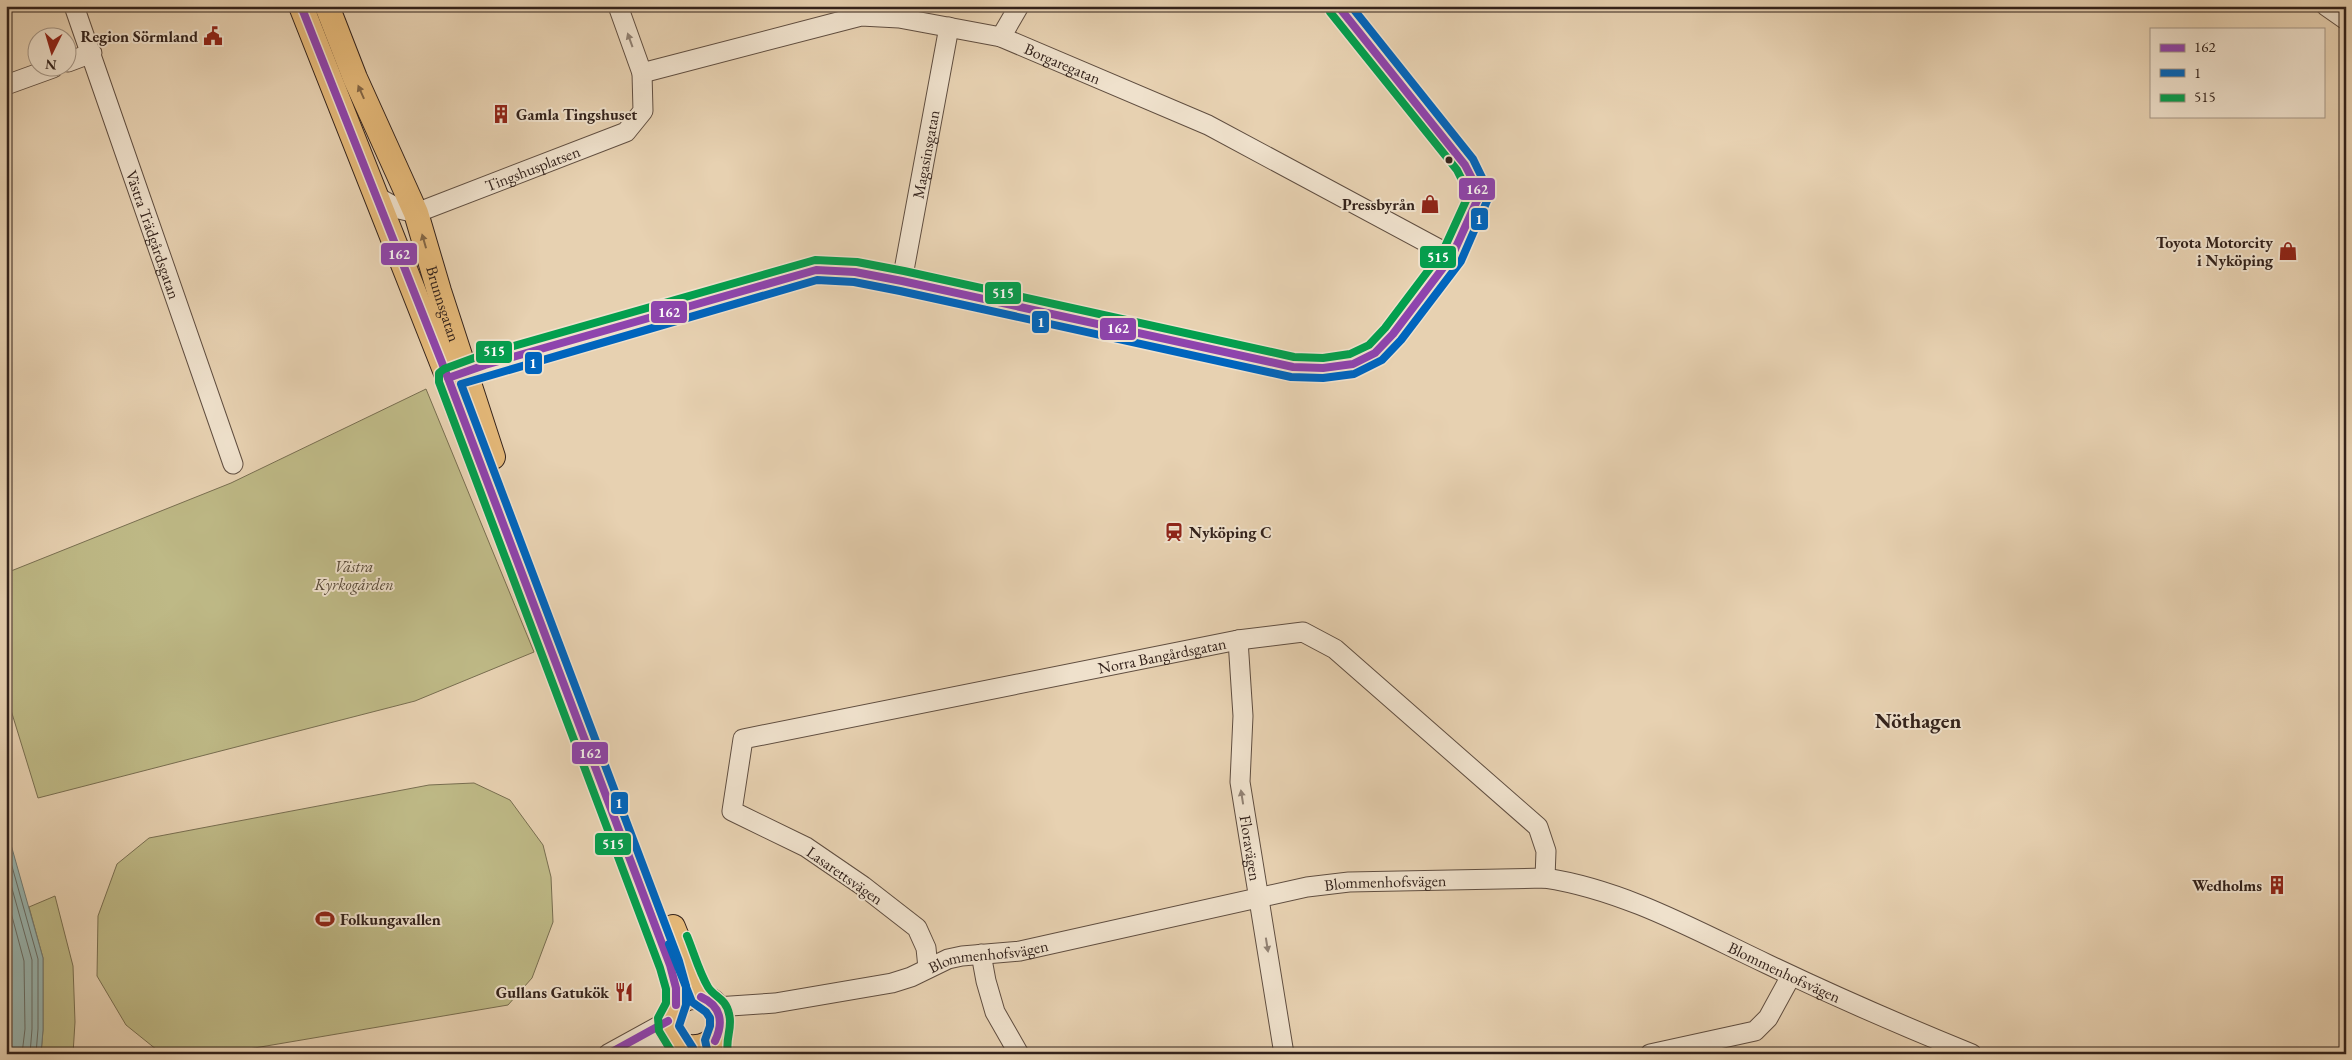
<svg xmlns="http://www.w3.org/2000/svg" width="2352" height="1060" viewBox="0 0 2352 1060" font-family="'EB Garamond',serif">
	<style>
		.green { fill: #beb986; stroke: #786e50 }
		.water { fill: #98b6b2; stroke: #707b76 }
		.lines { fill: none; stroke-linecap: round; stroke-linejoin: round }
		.shore { stroke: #666c66; stroke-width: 1 }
		.minor-casing { stroke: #604e40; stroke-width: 21 }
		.major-casing { stroke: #33221b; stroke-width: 26 }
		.minor { stroke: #efe1cc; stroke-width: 19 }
		.major { stroke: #e4b878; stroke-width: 24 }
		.bus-1-casing { stroke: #efe1cc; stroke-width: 11 }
		.bus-2-casing { stroke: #efe1cc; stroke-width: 11 }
		.bus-3-casing { stroke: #efe1cc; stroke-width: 11 }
		.bus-1 { stroke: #8e44ad; stroke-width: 8 }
		.bus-2 { stroke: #0065bd; stroke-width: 8 }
		.bus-3 { stroke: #039f4e; stroke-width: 8 }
		.oneway { fill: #918274 }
		.oneway2 { fill: #836645 }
		.bus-dot { fill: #33221b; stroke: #efe1cc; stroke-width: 2 }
		.labels { text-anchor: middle; stroke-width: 4; stroke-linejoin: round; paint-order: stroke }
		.poi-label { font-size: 16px; font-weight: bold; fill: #33221b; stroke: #efe1cc; text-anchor: end }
		.street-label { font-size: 16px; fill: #33221b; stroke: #efe1cc }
		.park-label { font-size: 16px; font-style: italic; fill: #564836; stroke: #efe1cc }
		.district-label { font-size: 21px; font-weight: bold; fill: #33221b; stroke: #efe1cc }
		.line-badge { stroke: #efe1cc; stroke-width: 2 }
		.badge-label { font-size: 14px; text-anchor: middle; font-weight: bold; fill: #fff }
	</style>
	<rect width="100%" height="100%" fill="#e7d1b1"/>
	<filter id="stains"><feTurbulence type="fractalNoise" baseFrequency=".004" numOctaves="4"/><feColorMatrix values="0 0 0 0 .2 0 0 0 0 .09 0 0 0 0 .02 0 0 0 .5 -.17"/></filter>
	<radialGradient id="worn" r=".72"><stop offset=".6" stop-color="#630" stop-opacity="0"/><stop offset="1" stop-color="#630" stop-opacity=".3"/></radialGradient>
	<g class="green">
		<path d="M 426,389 L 534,652 L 415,701 L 38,798 L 6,694 L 6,573 L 231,483 Z"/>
		<path d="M 474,783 L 510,800 L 543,845 L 551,877 L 553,922 L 532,978 L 508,1005 L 219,1054 L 162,1054 L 126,1025 L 97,976 L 98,916 L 117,864 L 149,838 L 429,785 Z"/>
		<path d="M 55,896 L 73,966 L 75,1022 L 73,1054 L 41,1054 L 43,1030 L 43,958 L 29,907 Z"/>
	</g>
	<path class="water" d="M 6,827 L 43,958 L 43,1030 L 41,1054 L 6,1054 Z"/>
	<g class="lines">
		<g class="shore">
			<path d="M 6,845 L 38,959 L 38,1029 L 36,1054"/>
			<path d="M 6,867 L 32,960 L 32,1029 L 30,1054"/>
			<path d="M 6,894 L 24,961 L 25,1029 L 22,1054"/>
		</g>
		<g class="minor-casing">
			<g id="minor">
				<path id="s1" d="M 74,6 L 233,464"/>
				<path d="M 2326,6 L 2346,20"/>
				<path d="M 1001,37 L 1019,6"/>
				<path d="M 68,62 L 92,53"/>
				<path id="s2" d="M 642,73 L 861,16 L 899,18 L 1001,37 L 1208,125 L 1452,256"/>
				<path d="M 6,85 L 53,68"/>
				<path id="s3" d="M 379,198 L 399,209 L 416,213 L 626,132 L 643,111 L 642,73 L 618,6"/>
				<path id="s4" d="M 902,281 L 949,27"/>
				<path d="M 452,376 L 485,365 L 816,270 L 855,272 L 902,281 L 1293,367 L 1323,368 L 1353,364 L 1375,353 L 1393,334 L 1452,256 L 1480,194 L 1465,165 L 1338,6"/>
				<path id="s5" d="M 1238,640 L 1243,716 L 1240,782 L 1284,1054"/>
				<path d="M 981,954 L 986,981 L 995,1012 L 1019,1054"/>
				<path id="s6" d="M 928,968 L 926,948 L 917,928 L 863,886 L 806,847 L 732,811 L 743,739 L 1238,640 L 1303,632 L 1335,649 L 1538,827 L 1546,851 L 1545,878"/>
				<path id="s7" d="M 716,1007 L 775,1003 L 892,983 L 911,977 L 948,959 L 962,956 L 1020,951 L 1307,887 L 1349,882 L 1545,878 C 1624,890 1695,930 1767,964 C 1834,996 1903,1026 1972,1054"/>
				<path d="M 608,1054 L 668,1021"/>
				<path d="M 621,1054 L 660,1043 L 676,1042"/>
				<path d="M 1650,1054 L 1755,1031 L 1768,1018 L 1791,976"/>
			</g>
		</g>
		<g class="major-casing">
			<g id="major">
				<path d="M 301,6 L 448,378 L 670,965 L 676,988 L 676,1005"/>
				<path id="s8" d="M 327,6 L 355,78 L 416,213 L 439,291 L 493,457"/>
				<path d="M 673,927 L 701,997"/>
				<path d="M 679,1045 C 728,1060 735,995 695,997 C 678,997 664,1015 670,1032 C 673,1040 680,1047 685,1054"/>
			</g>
		</g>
		<use href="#minor" class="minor"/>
		<use href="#major" class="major"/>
		<g class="bus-1-casing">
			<g id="bus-1">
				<path d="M 301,6 L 448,378 L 670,965 L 676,988 L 676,1005"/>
				<path d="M 448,378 L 485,365 L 816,270 L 855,272 L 902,281 L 1293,367 L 1323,368 L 1353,364 L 1375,353 L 1393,334 L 1452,256 L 1480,194 L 1465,165 L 1338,6"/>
				<path d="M 701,997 C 721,1006 724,1022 715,1041"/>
				<path d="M 608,1054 L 668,1021"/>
			</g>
		</g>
		<g class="bus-2-casing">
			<g id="bus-2">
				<path d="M 669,944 L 692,1002 L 706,1012 L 710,1018 L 710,1026 L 705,1040 L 708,1054"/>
				<path d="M 693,1048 L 679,1026 L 686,1005 L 686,986 L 679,961 L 461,384 L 817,280 L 854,282 L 900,291 L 1291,377 L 1323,378 L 1354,374 L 1382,360 L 1401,340 L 1461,261 L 1490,194 L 1473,159 L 1351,6"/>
			</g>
		</g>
		<g class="bus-3-casing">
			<g id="bus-3">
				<path d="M 687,936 C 694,953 699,972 708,987 C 714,997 726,998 729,1014 C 733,1027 725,1039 728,1052"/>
				<path d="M 673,1054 L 659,1031 L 658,1018 L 666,1003 L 666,989 L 660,968 L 439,382 L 439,373 L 444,369 L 482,355 L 815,260 L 857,262 L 904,271 L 1294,357 L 1323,358 L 1350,354 L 1369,345 L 1385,328 L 1443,251 L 1469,194 L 1457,170 L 1330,12"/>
			</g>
		</g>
		<use href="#bus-1" class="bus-1"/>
		<use href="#bus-2" class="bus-2"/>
		<use href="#bus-3" class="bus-3"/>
	</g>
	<defs><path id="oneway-solid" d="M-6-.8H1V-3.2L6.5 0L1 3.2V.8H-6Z" transform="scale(1.25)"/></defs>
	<g class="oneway">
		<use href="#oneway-solid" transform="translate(630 40) rotate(-110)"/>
		<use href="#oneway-solid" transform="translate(1242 797) rotate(-99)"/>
		<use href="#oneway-solid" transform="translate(1267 945) rotate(81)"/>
	</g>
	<g class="oneway2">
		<use href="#oneway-solid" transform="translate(361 92) rotate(-114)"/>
		<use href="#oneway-solid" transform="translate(424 241) rotate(-106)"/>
	</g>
	<defs>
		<g id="civic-bare" transform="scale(1.5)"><path d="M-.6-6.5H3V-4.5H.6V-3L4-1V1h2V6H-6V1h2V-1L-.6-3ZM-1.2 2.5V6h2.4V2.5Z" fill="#8f2418" stroke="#efe1cc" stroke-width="2.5" paint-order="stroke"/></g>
		<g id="building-bare" transform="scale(1.5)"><path d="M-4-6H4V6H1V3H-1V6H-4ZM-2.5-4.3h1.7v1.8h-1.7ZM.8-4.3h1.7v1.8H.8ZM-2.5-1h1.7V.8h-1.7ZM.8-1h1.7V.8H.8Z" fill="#8f2418" stroke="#efe1cc" stroke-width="2.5" paint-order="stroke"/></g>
		<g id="shop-bare" transform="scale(1.5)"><path d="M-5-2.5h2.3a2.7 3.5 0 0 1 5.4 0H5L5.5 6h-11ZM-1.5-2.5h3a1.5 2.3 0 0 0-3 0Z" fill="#8f2418" stroke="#efe1cc" stroke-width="2.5" paint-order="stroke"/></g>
		<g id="station-bare" transform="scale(1.5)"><path d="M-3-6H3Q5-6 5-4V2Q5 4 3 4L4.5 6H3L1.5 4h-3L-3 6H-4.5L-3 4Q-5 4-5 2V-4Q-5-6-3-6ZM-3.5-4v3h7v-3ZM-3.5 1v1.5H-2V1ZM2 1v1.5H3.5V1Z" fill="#8f2418" stroke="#efe1cc" stroke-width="2.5" paint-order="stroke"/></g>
		<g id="stadium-bare" transform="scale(1.5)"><path d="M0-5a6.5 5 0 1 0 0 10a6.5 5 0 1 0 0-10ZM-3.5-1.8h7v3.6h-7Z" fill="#8f2418" stroke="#efe1cc" stroke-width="2.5" paint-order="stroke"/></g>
		<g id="restaurant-bare" transform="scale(1.5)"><path d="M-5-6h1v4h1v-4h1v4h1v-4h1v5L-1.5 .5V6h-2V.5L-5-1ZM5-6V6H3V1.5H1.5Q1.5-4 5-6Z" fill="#8f2418" stroke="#efe1cc" stroke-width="2.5" paint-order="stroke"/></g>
	</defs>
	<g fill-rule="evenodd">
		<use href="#civic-bare" x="213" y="36"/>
		<use href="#building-bare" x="501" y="114"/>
		<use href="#shop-bare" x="1430" y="204"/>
		<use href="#shop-bare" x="2288" y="251"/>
		<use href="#station-bare" x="1174" y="532"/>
		<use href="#building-bare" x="2277" y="885"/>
		<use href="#stadium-bare" x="325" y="919"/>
		<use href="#restaurant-bare" x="624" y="992"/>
	</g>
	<circle class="bus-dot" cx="1449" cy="160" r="4.5"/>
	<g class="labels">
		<g class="poi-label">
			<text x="198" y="42">Region Sörmland</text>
			<text x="516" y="120" text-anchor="start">Gamla Tingshuset</text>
			<text x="1415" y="210">Pressbyrån</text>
			<text x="2273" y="248">Toyota Motorcity<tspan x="2273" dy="18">i Nyköping</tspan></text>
			<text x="1189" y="538" text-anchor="start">Nyköping C</text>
			<text x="2262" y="891">Wedholms</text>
			<text x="340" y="925" text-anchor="start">Folkungavallen</text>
			<text x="609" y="998">Gullans Gatukök</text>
		</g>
		<g class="street-label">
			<text dy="6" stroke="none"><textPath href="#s2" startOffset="435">Borgaregatan</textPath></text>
			<text dy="6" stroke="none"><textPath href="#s4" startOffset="129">Magasinsgatan</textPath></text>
			<text dy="6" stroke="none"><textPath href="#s3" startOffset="165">Tingshusplatsen</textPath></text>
			<text dy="6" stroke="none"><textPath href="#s1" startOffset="242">Västra Trädgårdsgatan</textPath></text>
			<text dy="6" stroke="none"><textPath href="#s8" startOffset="320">Brunnsgatan</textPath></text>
			<text dy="6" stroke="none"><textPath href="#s6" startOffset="762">Norra Bangårdsgatan</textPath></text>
			<text dy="6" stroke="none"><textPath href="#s5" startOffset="209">Floravägen</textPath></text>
			<text transform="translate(845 875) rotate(35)" y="6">Lasarettsvägen</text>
			<text dy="6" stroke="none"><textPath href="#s7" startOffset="684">Blommenhofsvägen</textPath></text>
			<text dy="6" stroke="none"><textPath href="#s7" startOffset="279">Blommenhofsvägen</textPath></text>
			<text dy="6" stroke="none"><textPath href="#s7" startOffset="1102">Blommenhofsvägen</textPath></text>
		</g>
		<g class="park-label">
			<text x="354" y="572">Västra<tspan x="354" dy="18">Kyrkogården</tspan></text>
		</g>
		<g class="district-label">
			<text x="1918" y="728">Nöthagen</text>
		</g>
	</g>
	<g class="line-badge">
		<rect x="1458" y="177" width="38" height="24" rx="5" fill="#8e44ad"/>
		<rect x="1470" y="207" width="19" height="24" rx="5" fill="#0065bd"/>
		<rect x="380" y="242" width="38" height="24" rx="5" fill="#8e44ad"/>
		<rect x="1419" y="245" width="38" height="24" rx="5" fill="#039f4e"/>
		<rect x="984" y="281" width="38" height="24" rx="5" fill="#039f4e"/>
		<rect x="650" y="300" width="38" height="24" rx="5" fill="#8e44ad"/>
		<rect x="1031" y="310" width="19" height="24" rx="5" fill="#0065bd"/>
		<rect x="1099" y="317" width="38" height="24" rx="5" fill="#8e44ad"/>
		<rect x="475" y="340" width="38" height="24" rx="5" fill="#039f4e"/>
		<rect x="524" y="351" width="19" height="24" rx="5" fill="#0065bd"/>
		<rect x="571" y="741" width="38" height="24" rx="5" fill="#8e44ad"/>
		<rect x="610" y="791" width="19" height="24" rx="5" fill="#0065bd"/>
		<rect x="594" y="832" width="38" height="24" rx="5" fill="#039f4e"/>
	</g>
	<g class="badge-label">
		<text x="1477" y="194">162</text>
		<text x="1479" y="224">1</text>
		<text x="399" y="259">162</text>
		<text x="1438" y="262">515</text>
		<text x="1003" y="298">515</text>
		<text x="669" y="317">162</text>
		<text x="1041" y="327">1</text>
		<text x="1118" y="333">162</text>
		<text x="494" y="356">515</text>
		<text x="533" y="368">1</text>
		<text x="590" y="758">162</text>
		<text x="619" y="808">1</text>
		<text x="613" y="849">515</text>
	</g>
	<rect width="2352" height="1060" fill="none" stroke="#e7d1b1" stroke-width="25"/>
	<rect x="8" y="8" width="2337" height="1045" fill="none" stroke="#33221b" stroke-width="2.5"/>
	<rect x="12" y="12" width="2327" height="1035" fill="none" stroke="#33221b"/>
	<rect x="2150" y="28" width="175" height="90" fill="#efe1cc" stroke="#a49585"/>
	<rect x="2160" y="44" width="25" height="8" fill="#8e44ad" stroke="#a49585"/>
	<text x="2194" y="52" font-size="15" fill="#33221b">162</text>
	<rect x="2160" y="69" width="25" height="8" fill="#0065bd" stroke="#a49585"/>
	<text x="2194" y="78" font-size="15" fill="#33221b">1</text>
	<rect x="2160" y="94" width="25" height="8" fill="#039f4e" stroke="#a49585"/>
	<text x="2194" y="102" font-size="15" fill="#33221b">515</text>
	<g transform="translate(52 52) rotate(185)"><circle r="24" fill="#efe1cc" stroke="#a49585"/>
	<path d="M0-4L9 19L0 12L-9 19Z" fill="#8f2418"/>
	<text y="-8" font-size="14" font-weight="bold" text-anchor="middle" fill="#33221b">N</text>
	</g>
	<rect width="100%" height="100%" filter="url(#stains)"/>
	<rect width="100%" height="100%" fill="url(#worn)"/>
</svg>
